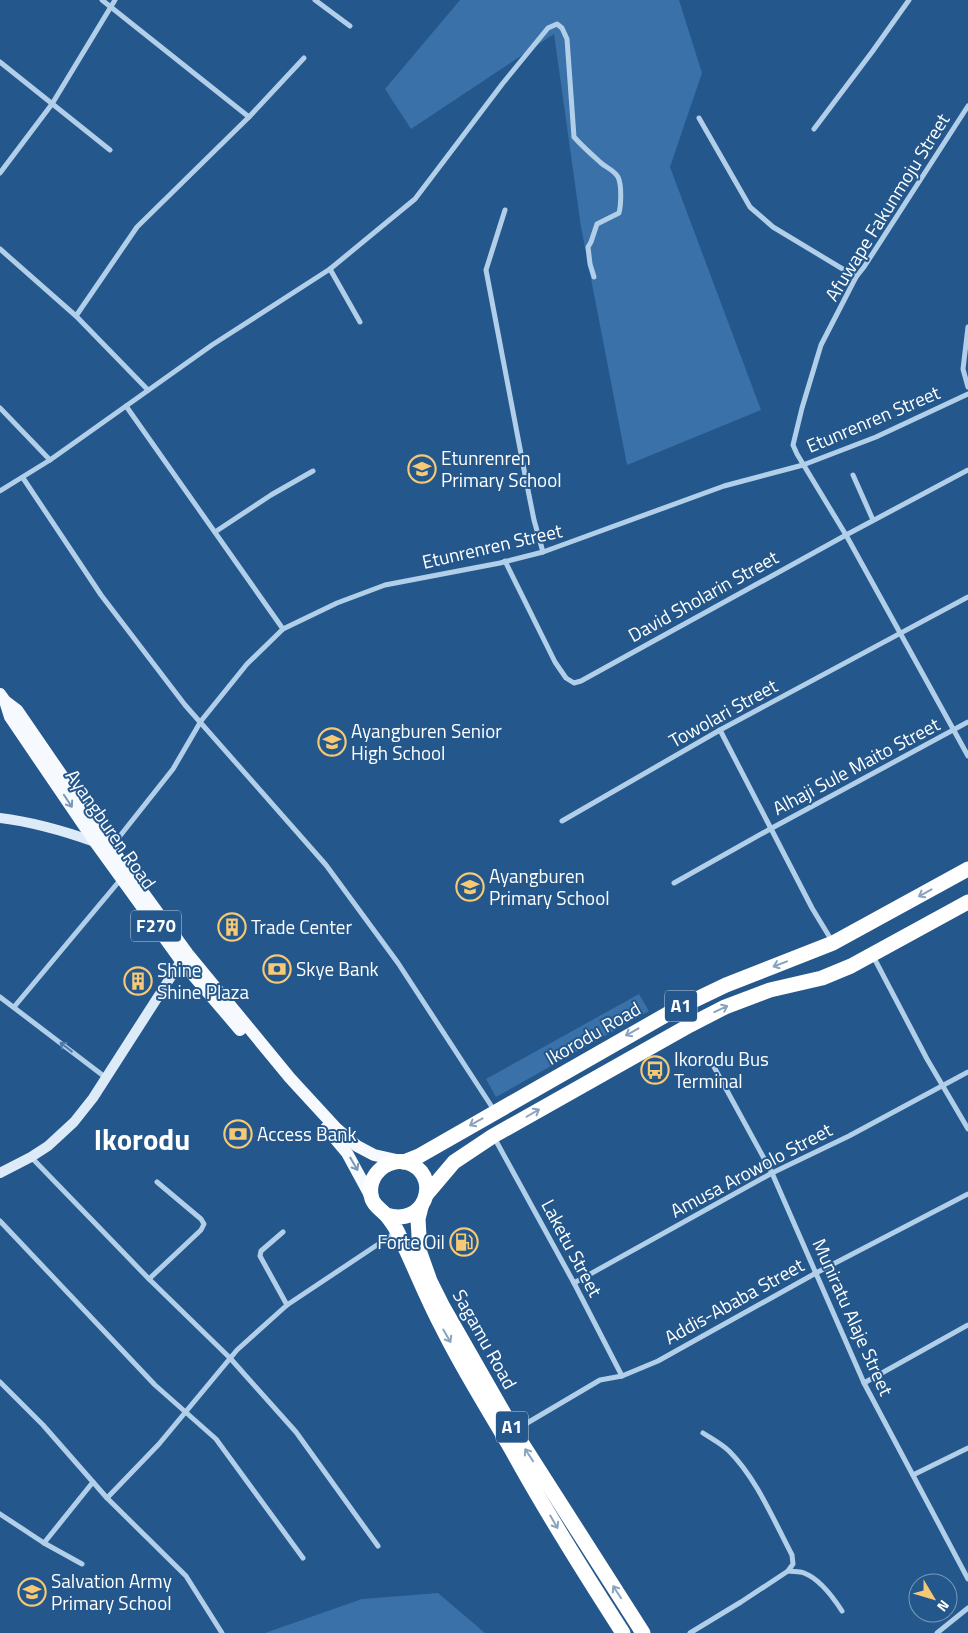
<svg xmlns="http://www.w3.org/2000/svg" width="968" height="1633" viewBox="0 0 968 1633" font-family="'Titillium Web',sans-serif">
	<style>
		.green { fill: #3971a8 }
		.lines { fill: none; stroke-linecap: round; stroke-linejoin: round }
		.street { stroke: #b2cfea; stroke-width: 5 }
		.secondary { stroke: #ddeaf8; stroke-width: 10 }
		.primary { stroke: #f6fafe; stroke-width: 12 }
		.highway { stroke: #fff; stroke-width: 15 }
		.oneway { stroke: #7898b9 }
		.oneway2 { stroke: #87a3bf }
		.oneway3 { stroke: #4f7ba8 }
		.labels { text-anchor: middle; stroke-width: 4; stroke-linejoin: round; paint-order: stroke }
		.shield { fill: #24578b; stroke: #bdcddc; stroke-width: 1 }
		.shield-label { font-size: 18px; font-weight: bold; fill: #fff }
		.street-label { font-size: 19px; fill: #fff; stroke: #24578b }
		.poi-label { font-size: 19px; fill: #fff; stroke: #24578b; text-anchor: start }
		.town-label { font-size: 29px; font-weight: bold; fill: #fff; stroke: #24578b }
	</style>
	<rect width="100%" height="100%" fill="#24578b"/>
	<g class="green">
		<path d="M 460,0 L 679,0 L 702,73 L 670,167 L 761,410 L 627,465 L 581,227 L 554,34 L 411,129 L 385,89 Z"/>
		<path d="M 639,994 L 649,1011 L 496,1097 L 486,1079 Z"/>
		<path d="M 438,1593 L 485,1633 L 265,1633 L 362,1599 Z"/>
	</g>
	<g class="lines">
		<g class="street">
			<path d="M 102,0 L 249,117"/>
			<path d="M 315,0 L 350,26"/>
			<path d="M 0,62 L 110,150"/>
			<path d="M 968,106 L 864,267 L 856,277 L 821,345 L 802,408 L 793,445 L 797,454 L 846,535 L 968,756"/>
			<path d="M 699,118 L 750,207 L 773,227 L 856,277"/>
			<path d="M 814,129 L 872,52 L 909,0"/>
			<path d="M 0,173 L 52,104 L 115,0"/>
			<path d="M 505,210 L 486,270 L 526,480 L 534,520 L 543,552"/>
			<path d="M 0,249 L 76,316 L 148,390"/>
			<path d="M 330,269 L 360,322"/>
			<path d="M 76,316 L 137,227 L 249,117 L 304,58"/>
			<path d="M 968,327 L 963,369 L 968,387"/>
			<path d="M 126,406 L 283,629"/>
			<path d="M 0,408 L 50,460"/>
			<path d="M 853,475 L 873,520"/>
			<path d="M 23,478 L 101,595 L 185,705 L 326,865 L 398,963 L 494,1110"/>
			<path d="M 0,491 L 50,460 L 212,345 L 330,269 L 415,199 L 503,83 L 548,28 L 557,24 L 562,28 L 567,39 L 574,137 C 582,146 591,154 600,162 C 605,167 614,170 618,177 C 622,185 621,205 619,213 L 597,224 L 591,242 L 588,247 L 590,264 L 594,277"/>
			<path d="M 215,532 L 271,495 L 313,471"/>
			<path d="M 505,561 L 555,662 L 566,678 L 574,683 L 581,681 L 846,535 L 968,470"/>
			<path d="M 720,730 L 812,908 L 832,941"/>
			<path d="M 562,821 L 720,730 L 968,597"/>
			<path d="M 112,846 L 173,769 L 201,721 L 247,664 L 283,629 L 337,603 L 385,585 L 500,563 L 543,552 L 724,486 L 803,465 L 876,437 L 968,394"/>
			<path d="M 674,883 L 772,828 L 968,722"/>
			<path d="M 873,956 L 927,1059 L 968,1129"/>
			<path d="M 0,997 L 105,1077"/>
			<path d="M 14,1007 L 121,879"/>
			<path d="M 713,1065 L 772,1173 L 864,1383 L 968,1579"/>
			<path d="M 495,1139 L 574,1283 L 622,1376"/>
			<path d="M 31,1157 L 149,1279 L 230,1358 L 296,1432 L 378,1546"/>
			<path d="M 0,1221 L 155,1385 L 216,1439 L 303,1558"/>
			<path d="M 283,1232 L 261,1251 L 260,1256 L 287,1305"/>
			<path d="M 149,1279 L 201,1230 L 204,1224 L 201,1219 L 157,1182"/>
			<path d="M 574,1283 L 772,1173 L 849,1136 L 968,1072"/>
			<path d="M 0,1382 L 43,1425 L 107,1498 L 186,1576 L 222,1633"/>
			<path d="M 864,1383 L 968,1325"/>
			<path d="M 517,1429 L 600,1380 L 622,1376 L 658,1361 L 816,1273 L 968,1194"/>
			<path d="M 913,1475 L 968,1448"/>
			<path d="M 107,1498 L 159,1444 L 237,1350 L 287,1305 L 395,1233"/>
			<path d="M 0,1514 L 44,1543 L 82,1564"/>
			<path d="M 44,1543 L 93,1482"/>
			<path d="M 788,1571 C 793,1572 799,1571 804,1573 C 820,1579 833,1597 842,1611"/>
			<path d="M 690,1633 L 741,1602 L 788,1571 L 793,1564 L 792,1555 C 774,1521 757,1479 729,1451 C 722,1444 712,1439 703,1433"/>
			<path d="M 937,1633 L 968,1608"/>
		</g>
		<g class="secondary">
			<path d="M 0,818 C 33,822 64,831 95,842"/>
			<path d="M 0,1173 L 31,1157 L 48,1146 L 74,1122 L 93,1098 L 181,961"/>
		</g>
		<g class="primary">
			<path d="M 0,694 L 5,701 L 17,710 L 129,873 L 188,954 L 290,1078 L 336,1128 L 357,1146 L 374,1155 L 401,1161"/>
			<path d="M 5,701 L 10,717 L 95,842 L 181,961 L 240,1030"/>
			<path d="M 326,1128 L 347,1153 L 372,1199"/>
		</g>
		<g class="highway">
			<path d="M 404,1162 L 419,1156 L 678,1008 L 726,985 L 833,943 L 968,869"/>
			<path d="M 426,1195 L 454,1162 L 493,1136 L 690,1025 L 725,1007 L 770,990 L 822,978 L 851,966 L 968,902"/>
			<path d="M 421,1207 L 418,1219 L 420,1253 L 430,1281 L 443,1307 L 514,1431 L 643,1633"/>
			<path d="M 386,1215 C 425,1227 440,1180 413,1165 C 391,1153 364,1175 372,1199 C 374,1206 382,1210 387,1216 C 391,1221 396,1228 399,1235 C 414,1265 426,1297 442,1327 C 463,1370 489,1410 513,1452 C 547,1514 585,1574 623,1633"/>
		</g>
	</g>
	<defs><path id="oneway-shaft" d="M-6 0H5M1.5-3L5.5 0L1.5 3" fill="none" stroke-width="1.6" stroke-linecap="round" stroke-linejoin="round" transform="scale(1.25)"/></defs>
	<g class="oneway">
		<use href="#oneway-shaft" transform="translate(68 801) rotate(56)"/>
		<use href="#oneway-shaft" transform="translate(354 1164) rotate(60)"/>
	</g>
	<g class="oneway2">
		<use href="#oneway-shaft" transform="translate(925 893) rotate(151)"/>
		<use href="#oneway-shaft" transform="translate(780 964) rotate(159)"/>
		<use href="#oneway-shaft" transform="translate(721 1009) rotate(-25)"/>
		<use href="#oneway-shaft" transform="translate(632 1032) rotate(151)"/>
		<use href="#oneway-shaft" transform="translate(533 1113) rotate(-30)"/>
		<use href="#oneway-shaft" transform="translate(476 1122) rotate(151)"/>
		<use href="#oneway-shaft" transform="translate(447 1336) rotate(60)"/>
		<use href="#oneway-shaft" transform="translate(529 1455) rotate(-123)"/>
		<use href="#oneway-shaft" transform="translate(554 1522) rotate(60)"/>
		<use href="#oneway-shaft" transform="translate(617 1592) rotate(-123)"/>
	</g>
	<use class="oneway3" href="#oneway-shaft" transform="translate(66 1047) rotate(-142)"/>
	<defs>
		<g id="school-ring" transform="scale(1.4375)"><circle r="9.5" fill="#24578b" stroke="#f5c976" stroke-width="1.5"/><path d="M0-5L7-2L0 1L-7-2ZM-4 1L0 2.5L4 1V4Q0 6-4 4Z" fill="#f5c976"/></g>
		<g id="building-ring" transform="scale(1.4375)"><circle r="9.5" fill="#24578b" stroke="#f5c976" stroke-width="1.5"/><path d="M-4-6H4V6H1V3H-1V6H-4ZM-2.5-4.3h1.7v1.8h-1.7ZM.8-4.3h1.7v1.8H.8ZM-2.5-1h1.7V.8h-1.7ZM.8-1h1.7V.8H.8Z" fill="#f5c976"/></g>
		<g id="bank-ring" transform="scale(1.4375)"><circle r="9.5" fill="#24578b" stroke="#f5c976" stroke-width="1.5"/><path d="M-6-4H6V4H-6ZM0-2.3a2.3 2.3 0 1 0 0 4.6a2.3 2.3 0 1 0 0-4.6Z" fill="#f5c976"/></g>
		<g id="bus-ring" transform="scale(1.4375)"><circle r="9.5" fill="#24578b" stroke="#f5c976" stroke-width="1.5"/><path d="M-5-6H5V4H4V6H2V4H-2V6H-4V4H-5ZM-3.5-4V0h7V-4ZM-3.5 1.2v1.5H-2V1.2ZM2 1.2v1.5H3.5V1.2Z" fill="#f5c976"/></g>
		<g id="fuel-ring" transform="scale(1.4375)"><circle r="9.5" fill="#24578b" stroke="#f5c976" stroke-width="1.5"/><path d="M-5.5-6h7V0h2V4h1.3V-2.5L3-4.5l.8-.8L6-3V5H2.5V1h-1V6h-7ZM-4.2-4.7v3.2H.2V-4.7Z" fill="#f5c976"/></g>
	</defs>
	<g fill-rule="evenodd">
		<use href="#school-ring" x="422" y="469"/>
		<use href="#school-ring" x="332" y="742"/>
		<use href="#school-ring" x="470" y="887"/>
		<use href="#building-ring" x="232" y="927"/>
		<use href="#bank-ring" x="277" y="969"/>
		<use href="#building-ring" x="138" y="981"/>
		<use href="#bus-ring" x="655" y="1070"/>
		<use href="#bank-ring" x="238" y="1134"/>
		<use href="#fuel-ring" x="464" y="1242"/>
		<use href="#school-ring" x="32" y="1592"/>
	</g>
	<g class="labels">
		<g class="shield">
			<rect x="131" y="910.5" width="50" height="31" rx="4"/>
			<rect x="665" y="990.5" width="32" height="31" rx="4"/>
			<rect x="496" y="1411.5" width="32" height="31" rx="4"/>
		</g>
		<g class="shield-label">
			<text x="156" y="932">F270</text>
			<text x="681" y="1012">A1</text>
			<text x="512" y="1433">A1</text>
		</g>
		<g class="street-label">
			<text transform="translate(887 207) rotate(-58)" y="7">Afuwape Fakunmoju Street</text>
			<text transform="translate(873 419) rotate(-23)" y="7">Etunrenren Street</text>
			<text transform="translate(492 546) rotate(-13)" y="7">Etunrenren Street</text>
			<text transform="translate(703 596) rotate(-29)" y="7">David Sholarin Street</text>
			<text transform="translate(723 713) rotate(-29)" y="7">Towolari Street</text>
			<text transform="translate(856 766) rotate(-28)" y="7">Alhaji Sule Maito Street</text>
			<text transform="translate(111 829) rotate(55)" y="7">Ayangburen Road</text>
			<text transform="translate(593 1033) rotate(-30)" y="7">Ikorodu Road</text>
			<text transform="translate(751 1170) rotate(-28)" y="7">Amusa Arowolo Street</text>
			<text transform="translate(572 1248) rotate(62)" y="7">Laketu Street</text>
			<text transform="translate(734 1301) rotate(-29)" y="7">Addis-Ababa Street</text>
			<text transform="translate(853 1317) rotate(66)" y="7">Muniratu Alaje Street</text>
			<text transform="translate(485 1339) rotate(61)" y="7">Sagamu Road</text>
		</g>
		<g class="poi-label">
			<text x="441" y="465">Etunrenren<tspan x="441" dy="22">Primary School</tspan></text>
			<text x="351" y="738">Ayangburen Senior<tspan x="351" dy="22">High School</tspan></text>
			<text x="489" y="883">Ayangburen<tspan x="489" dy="22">Primary School</tspan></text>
			<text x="251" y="934">Trade Center</text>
			<text x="296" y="976">Skye Bank</text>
			<text x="157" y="977">Shine<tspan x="157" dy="22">Shine Plaza</tspan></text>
			<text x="674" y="1066">Ikorodu Bus<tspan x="674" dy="22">Terminal</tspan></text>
			<text x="257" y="1141">Access Bank</text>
			<text x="445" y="1249" text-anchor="end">Forte Oil</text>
			<text x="51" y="1588">Salvation Army<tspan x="51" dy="22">Primary School</tspan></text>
		</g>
		<g class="town-label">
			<text x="142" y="1150">Ikorodu</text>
		</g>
	</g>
	<g transform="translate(933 1598) rotate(128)"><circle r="24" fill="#24578b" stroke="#7c9ab9"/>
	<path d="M0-4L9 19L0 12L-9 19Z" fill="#f5c976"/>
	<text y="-8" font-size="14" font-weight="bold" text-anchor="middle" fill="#ffffff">N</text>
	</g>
</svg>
